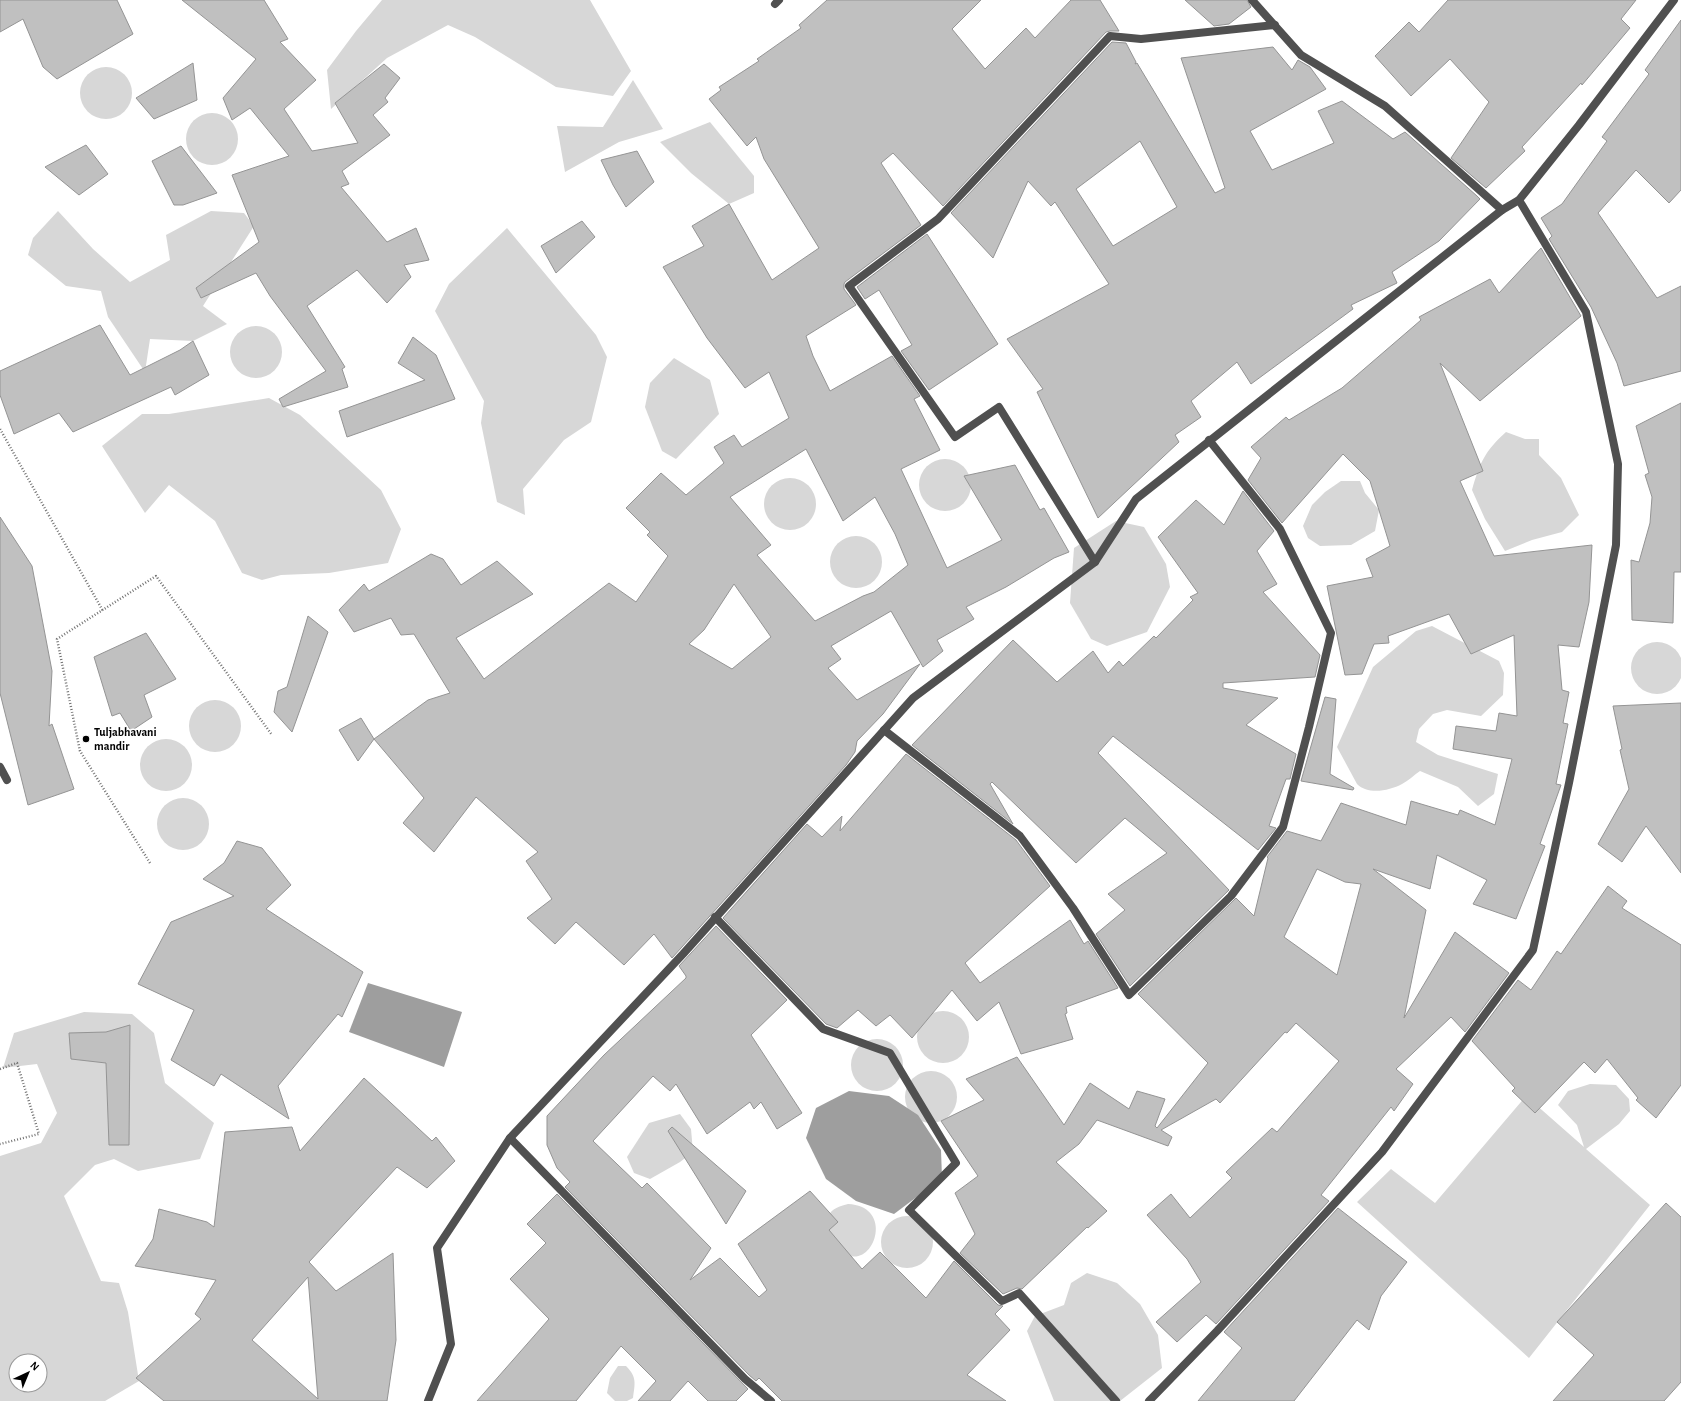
<svg xmlns="http://www.w3.org/2000/svg" width="1681" height="1401" viewBox="0 0 1681 1401" font-family="'Alegreya Sans',sans-serif">
	<style>
		.green { fill: #d7d7d7; fill-rule: evenodd }
		.water { fill: #9e9e9e }
		.building { fill: #c0c0c0; stroke: #949494; fill-rule: evenodd }
		.lines { fill: none; stroke-linecap: round; stroke-linejoin: round }
		.path { stroke: #727272; stroke-width: 2.5; stroke-dasharray: 1 2; stroke-linecap: butt }
		.minor { stroke: #505050; stroke-width: 8 }
		.tertiary { stroke: #505050; stroke-width: 8 }
		.poi-dot { fill: #000; stroke: #fff; stroke-width: 1.5 }
		.labels { text-anchor: middle; stroke-width: 3; stroke-linejoin: round; paint-order: stroke }
		.poi-label { font-size: 12px; font-weight: bold; fill: #000; stroke: #fff; text-anchor: start }
	</style>
	<rect width="100%" height="100%" fill="#fff"/>
	<g class="green">
		<path d="M 382,0 L 590,0 L 631,71 L 613,96 L 556,87 L 475,37 L 448,25 L 387,58 L 331,109 L 327,70 L 356,31 Z"/>
		<circle cx="106" cy="93" r="26"/>
		<path d="M 633,80 L 663,129 L 619,142 L 565,172 L 557,126 L 603,127 Z"/>
		<circle cx="212" cy="139" r="26"/>
		<path d="M 710,122 L 754,176 L 754,193 L 729,204 L 691,173 L 660,142 Z"/>
		<path d="M 58,211 L 93,249 L 130,282 L 170,260 L 166,235 L 211,211 L 244,213 L 254,226 L 203,306 L 227,324 L 193,341 L 150,339 L 145,372 L 108,317 L 101,291 L 66,286 L 28,255 L 33,238 Z"/>
		<path d="M 507,228 L 596,335 L 607,357 L 591,422 L 564,440 L 523,489 L 525,515 L 497,502 L 481,423 L 484,401 L 435,311 L 449,284 Z"/>
		<circle cx="256" cy="352" r="26"/>
		<path d="M 674,358 L 710,380 L 719,414 L 676,459 L 662,451 L 645,407 L 650,383 Z"/>
		<path d="M 269,398 L 300,415 L 381,490 L 401,529 L 388,563 L 329,573 L 281,575 L 262,580 L 242,573 L 215,521 L 169,485 L 145,513 L 102,446 L 142,414 L 169,414 Z"/>
		<path d="M 1506,432 L 1525,439 L 1539,439 L 1539,455 L 1561,478 L 1579,515 L 1562,532 L 1532,540 L 1505,551 L 1485,519 L 1472,490 C 1480,462 1485,451 1506,432 Z"/>
		<circle cx="945" cy="485" r="26"/>
		<circle cx="790" cy="504" r="26"/>
		<path d="M 1341,481 L 1360,481 L 1365,493 L 1379,510 L 1375,531 L 1351,545 L 1320,546 L 1308,538 L 1303,526 L 1312,505 L 1325,492 Z"/>
		<path d="M 1116,521 L 1144,527 L 1166,564 L 1170,587 L 1147,632 L 1107,646 L 1091,639 L 1070,603 L 1074,548 Z"/>
		<circle cx="856" cy="562" r="26"/>
		<path d="M 1432,626 L 1499,661 L 1504,673 L 1503,695 L 1481,716 L 1447,710 L 1433,714 L 1419,729 L 1416,742 L 1438,755 L 1498,774 L 1494,794 L 1478,806 L 1458,787 L 1420,771 C 1414,775 1408,781 1402,784 C 1389,791 1368,795 1357,784 L 1337,747 L 1373,667 L 1416,631 Z"/>
		<circle cx="1657" cy="668" r="26"/>
		<circle cx="215" cy="726" r="26"/>
		<circle cx="166" cy="765" r="26"/>
		<circle cx="183" cy="824" r="26"/>
		<circle cx="943" cy="1037" r="26"/>
		<path d="M 84,1012 L 132,1014 L 154,1033 L 165,1083 L 214,1123 L 200,1159 L 138,1171 L 114,1159 L 95,1165 L 64,1196 L 101,1281 L 119,1283 L 128,1312 L 139,1381 L 105,1401 L 0,1401 L 0,1156 L 41,1143 L 57,1113 L 37,1064 L 3,1068 L 14,1033 ZM 16,1361 L 40,1361 L 40,1385 L 16,1385 Z"/>
		<circle cx="877" cy="1065" r="26"/>
		<circle cx="931" cy="1097" r="26"/>
		<path d="M 1590,1084 L 1616,1085 L 1629,1099 L 1630,1111 L 1619,1124 L 1586,1149 L 1650,1205 L 1529,1358 L 1357,1202 L 1391,1169 L 1435,1203 L 1526,1096 L 1584,1147 L 1577,1125 L 1558,1105 L 1568,1091 Z"/>
		<path d="M 680,1114 L 691,1129 L 693,1152 L 680,1162 L 650,1179 L 634,1173 L 627,1157 L 649,1123 Z"/>
		<path d="M 848,1204 C 893,1206 876,1263 850,1256 C 842,1254 834,1247 828,1244 C 827,1221 822,1210 848,1204 Z"/>
		<circle cx="907" cy="1242" r="26"/>
		<path d="M 1087,1273 L 1117,1283 L 1140,1304 L 1158,1335 L 1162,1368 L 1120,1401 L 1054,1401 L 1027,1331 L 1035,1316 L 1064,1305 L 1071,1283 Z"/>
		<path d="M 618,1366 L 626,1366 C 637,1377 635,1383 633,1398 L 627,1401 L 615,1401 L 607,1393 L 610,1378 Z"/>
	</g>
	<g class="water">
		<path d="M 368,983 L 462,1012 L 444,1067 L 349,1032 Z"/>
		<path d="M 849,1091 L 889,1096 L 918,1115 L 941,1150 L 942,1178 L 894,1214 L 856,1201 L 826,1179 L 806,1138 L 816,1108 Z"/>
	</g>
	<g class="building">
		<path d="M 0,0 L 117,0 L 133,34 L 57,79 L 43,67 L 23,19 L 0,32 Z"/>
		<path d="M 182,0 L 264,0 L 288,39 L 280,42 L 316,80 L 284,109 L 312,151 L 358,143 L 335,103 L 384,64 L 400,78 L 385,98 L 388,102 L 373,115 L 390,135 L 342,171 L 349,184 L 341,187 L 387,242 L 416,228 L 429,260 L 404,265 L 411,277 L 387,303 L 357,270 L 307,306 L 345,367 L 342,369 L 348,387 L 283,407 L 279,399 L 326,371 L 270,296 L 256,273 L 201,298 L 196,288 L 259,242 L 232,175 L 289,156 L 250,108 L 232,120 L 223,98 L 256,59 Z"/>
		<path d="M 827,0 L 981,0 L 952,29 L 985,69 L 1026,28 L 1035,38 L 1071,0 L 1100,0 L 1119,31 L 1110,31 L 1106,32 L 943,206 L 893,153 L 881,163 L 921,225 L 845,282 L 844,284 L 844,289 L 856,305 L 806,336 L 813,356 L 830,391 L 892,356 L 920,396 L 914,399 L 940,450 L 901,469 L 947,568 L 1002,540 L 964,476 L 1015,465 L 1040,510 L 1044,508 L 1069,552 L 1054,558 L 1006,587 L 966,607 L 974,619 L 937,640 L 943,651 L 923,667 L 891,611 L 831,646 L 841,659 L 828,668 L 857,700 L 920,664 L 883,714 L 857,741 L 855,752 L 846,765 L 672,958 L 654,934 L 624,965 L 576,922 L 555,944 L 527,918 L 552,899 L 526,861 L 538,852 L 476,797 L 434,852 L 403,823 L 424,798 L 374,739 L 428,700 L 450,693 L 414,634 L 401,635 L 391,618 L 354,632 L 339,610 L 364,584 L 369,591 L 431,554 L 443,559 L 461,585 L 497,561 L 533,594 L 456,638 L 484,679 L 609,583 L 636,602 L 668,556 L 647,535 L 650,532 L 626,508 L 661,473 L 686,495 L 724,463 L 714,447 L 734,435 L 742,447 L 789,418 L 769,372 L 745,388 L 707,338 L 663,267 L 704,246 L 692,226 L 729,204 L 772,280 L 819,248 L 764,159 L 756,137 L 747,146 L 709,99 L 721,90 L 719,87 L 759,61 L 757,59 L 801,28 L 799,25 ZM 806,449 L 843,521 L 875,497 L 895,534 L 908,565 L 874,592 L 863,596 L 815,621 L 757,555 L 771,545 L 730,497 ZM 734,584 L 771,637 L 732,669 L 689,644 L 704,630 Z"/>
		<path d="M 1185,0 L 1247,0 L 1251,7 L 1229,24 L 1214,26 Z"/>
		<path d="M 1448,0 L 1636,0 L 1621,19 L 1630,28 L 1582,85 L 1581,83 L 1522,147 L 1525,151 L 1486,188 L 1451,158 L 1489,102 L 1450,59 L 1411,96 L 1375,56 L 1409,22 L 1419,32 Z"/>
		<path d="M 1681,20 L 1681,190 L 1669,203 L 1636,170 L 1598,213 L 1657,298 L 1681,286 L 1681,371 L 1624,386 L 1617,363 L 1591,307 L 1549,239 L 1552,236 L 1541,218 L 1562,204 L 1607,141 L 1602,137 L 1649,74 L 1645,70 Z"/>
		<path d="M 1112,42 L 1126,43 L 1136,62 L 1135,64 L 1137,63 L 1215,193 L 1225,188 L 1181,58 L 1273,47 L 1292,70 L 1298,60 L 1310,67 L 1326,89 L 1250,131 L 1272,170 L 1334,143 L 1318,111 L 1342,101 L 1393,139 L 1405,132 L 1477,196 L 1480,199 L 1439,241 L 1392,272 L 1397,283 L 1351,305 L 1353,309 L 1251,384 L 1237,362 L 1191,401 L 1201,417 L 1175,435 L 1179,442 L 1098,518 L 1037,392 L 1043,389 L 1007,339 L 1109,284 L 1055,202 L 1051,206 L 1028,181 L 993,258 L 951,213 ZM 1140,141 L 1177,207 L 1113,246 L 1076,189 Z"/>
		<path d="M 193,63 L 197,100 L 154,119 L 136,98 Z"/>
		<path d="M 86,145 L 108,174 L 79,195 L 45,167 Z"/>
		<path d="M 181,146 L 217,193 L 183,205 L 174,205 L 152,161 Z"/>
		<path d="M 637,151 L 654,182 L 626,207 L 613,185 L 601,160 Z"/>
		<path d="M 582,221 L 595,237 L 556,273 L 541,246 Z"/>
		<path d="M 927,234 L 998,344 L 929,390 L 901,351 L 912,345 L 879,290 L 865,299 L 857,287 Z"/>
		<path d="M 1541,248 L 1581,316 L 1480,401 L 1440,363 L 1483,471 L 1460,481 L 1494,556 L 1592,545 L 1589,602 L 1579,647 L 1558,645 L 1562,690 L 1569,692 L 1563,723 L 1568,724 L 1556,784 L 1561,785 L 1540,844 L 1545,846 L 1516,919 L 1473,904 L 1487,880 L 1437,855 L 1430,889 L 1373,869 L 1426,910 L 1404,1018 L 1455,932 L 1509,973 L 1465,1032 L 1451,1017 L 1396,1069 L 1413,1084 L 1394,1111 L 1391,1107 L 1321,1195 L 1329,1201 L 1216,1324 L 1206,1315 L 1177,1342 L 1156,1322 L 1201,1282 L 1187,1259 L 1147,1215 L 1171,1194 L 1190,1218 L 1232,1178 L 1226,1172 L 1272,1128 L 1277,1132 L 1339,1061 L 1296,1023 L 1287,1033 L 1285,1032 L 1220,1103 L 1216,1099 L 1161,1130 L 1172,1137 L 1168,1146 L 1097,1120 L 1079,1144 L 1056,1162 L 1107,1211 L 1088,1228 L 1087,1227 L 1022,1289 L 1017,1288 L 1003,1294 L 960,1253 L 975,1234 L 955,1193 L 978,1176 L 941,1121 L 984,1100 L 966,1079 L 1017,1057 L 1064,1125 L 1090,1083 L 1129,1109 L 1137,1091 L 1165,1099 L 1155,1126 L 1157,1128 L 1208,1063 L 1138,994 L 1236,898 L 1254,916 L 1268,858 L 1267,857 L 1287,831 L 1321,841 L 1341,803 L 1406,825 L 1411,801 L 1458,815 L 1460,810 L 1495,825 L 1512,759 L 1453,749 L 1456,726 L 1496,731 L 1499,713 L 1517,716 L 1514,635 L 1471,654 L 1449,614 L 1388,636 L 1389,643 L 1374,644 L 1362,674 L 1345,675 L 1327,586 L 1373,577 L 1366,559 L 1390,546 L 1370,481 L 1343,454 L 1282,523 L 1248,480 L 1261,458 L 1251,447 L 1286,417 L 1289,420 L 1342,388 L 1421,320 L 1419,317 L 1490,279 L 1499,293 ZM 1317,869 L 1345,882 L 1361,884 L 1337,975 L 1284,937 Z"/>
		<path d="M 100,325 L 130,375 L 180,350 L 193,341 L 209,375 L 175,395 L 171,387 L 73,432 L 59,413 L 14,434 L 0,395 L 0,371 Z"/>
		<path d="M 413,337 L 436,355 L 455,399 L 347,437 L 339,411 L 425,380 L 398,363 Z"/>
		<path d="M 1681,403 L 1681,572 L 1674,572 L 1673,623 L 1632,620 L 1631,560 L 1639,562 L 1650,523 L 1652,497 L 1645,475 L 1649,473 L 1636,426 Z"/>
		<path d="M 1243,491 L 1274,531 L 1257,551 L 1277,584 L 1263,592 L 1320,655 L 1315,677 L 1223,683 L 1223,688 L 1278,698 L 1246,725 L 1296,754 L 1290,779 L 1286,779 L 1269,826 L 1276,828 L 1258,850 L 1113,736 L 1098,753 L 1229,890 L 1130,986 L 1096,934 L 1125,910 L 1108,894 L 1167,853 L 1125,818 L 1076,863 L 992,782 L 990,784 L 1013,824 L 912,745 L 1013,640 L 1057,682 L 1093,651 L 1108,673 L 1119,661 L 1123,666 L 1154,636 L 1156,638 L 1193,600 L 1190,597 L 1198,593 L 1158,537 L 1196,500 L 1224,525 Z"/>
		<path d="M 0,517 L 32,566 L 52,671 L 49,726 L 52,724 L 74,789 L 28,805 L 0,693 Z"/>
		<path d="M 308,616 L 328,632 L 292,732 L 274,712 L 278,691 L 287,687 Z"/>
		<path d="M 146,633 L 176,679 L 144,695 L 152,717 L 131,731 L 120,713 L 112,716 L 94,657 Z"/>
		<path d="M 1325,697 L 1336,699 L 1330,774 L 1354,788 L 1353,790 L 1301,781 Z"/>
		<path d="M 1681,703 L 1681,873 L 1646,826 L 1622,862 L 1598,844 L 1629,789 L 1620,750 L 1622,749 L 1613,706 Z"/>
		<path d="M 361,718 L 374,739 L 358,761 L 339,730 Z"/>
		<path d="M 906,754 L 1016,840 L 1050,886 L 965,963 L 980,983 L 1070,920 L 1084,944 L 1088,941 L 1118,988 L 1066,1007 L 1067,1013 L 1065,1014 L 1073,1039 L 1021,1054 L 999,1002 L 977,1021 L 952,990 L 912,1038 L 890,1015 L 876,1026 L 858,1010 L 837,1028 L 826,1024 L 723,918 L 807,824 L 822,837 L 842,816 L 840,831 Z"/>
		<path d="M 237,841 L 262,848 L 291,885 L 266,909 L 363,972 L 342,1017 L 338,1014 L 278,1086 L 289,1119 L 221,1074 L 214,1086 L 171,1060 L 194,1010 L 138,984 L 171,922 L 234,896 L 203,879 L 224,863 Z"/>
		<path d="M 1608,886 L 1627,901 L 1622,908 L 1681,945 L 1681,1085 L 1656,1118 L 1636,1100 L 1638,1098 L 1607,1059 L 1595,1073 L 1584,1062 L 1535,1113 L 1512,1091 L 1515,1088 L 1472,1041 L 1518,980 L 1531,990 L 1557,951 L 1561,954 Z"/>
		<path d="M 716,926 L 787,1000 L 751,1035 L 802,1113 L 777,1129 L 761,1102 L 754,1109 L 750,1102 L 707,1134 L 676,1084 L 670,1091 L 653,1076 L 593,1141 L 642,1188 L 647,1183 L 711,1248 L 690,1280 L 720,1258 L 759,1297 L 767,1290 L 738,1244 L 810,1191 L 838,1222 L 829,1230 L 862,1269 L 880,1252 L 926,1298 L 954,1261 L 998,1305 L 1003,1306 L 995,1314 L 1010,1330 L 967,1375 L 1006,1401 L 782,1401 L 759,1378 L 756,1381 L 749,1375 L 565,1187 L 570,1182 L 557,1168 L 547,1145 L 547,1116 L 604,1055 L 686,978 L 686,976 L 679,966 Z"/>
		<path d="M 130,1025 L 129,1145 L 109,1145 L 106,1063 L 71,1059 L 69,1033 L 106,1032 Z"/>
		<path d="M 364,1078 L 432,1141 L 436,1137 L 455,1161 L 427,1188 L 397,1167 L 309,1262 L 336,1291 L 393,1253 L 396,1340 L 387,1401 L 164,1401 L 136,1378 L 201,1319 L 195,1314 L 216,1280 L 135,1266 L 153,1239 L 159,1209 L 207,1222 L 214,1227 L 225,1132 L 292,1127 L 300,1151 ZM 308,1277 L 318,1399 L 252,1340 Z"/>
		<path d="M 672,1127 L 746,1191 L 726,1224 L 668,1131 Z"/>
		<path d="M 557,1194 L 748,1389 L 736,1401 L 708,1401 L 688,1381 L 670,1401 L 638,1401 L 656,1381 L 621,1346 L 576,1401 L 477,1401 L 549,1319 L 510,1279 L 546,1243 L 527,1224 Z"/>
		<path d="M 1666,1203 L 1681,1217 L 1681,1382 L 1664,1401 L 1553,1401 L 1594,1355 L 1557,1322 Z"/>
		<path d="M 1338,1208 L 1407,1262 L 1381,1296 L 1369,1330 L 1357,1320 L 1294,1401 L 1198,1401 L 1242,1348 L 1224,1332 Z"/>
	</g>
	<g class="lines">
		<g class="path">
			<path d="M 0,429 L 103,611"/>
			<path d="M 150,863 L 80,751 L 57,639 L 156,576 L 272,735"/>
			<path d="M 0,1069 L 17,1063 L 39,1134 L 0,1144"/>
		</g>
		<g class="minor">
			<path d="M 1252,0 L 1301,55 L 1385,106 L 1502,210"/>
			<path d="M 775,4 L 779,0"/>
			<path d="M 1095,562 L 999,407 L 955,437 L 849,286 L 938,219 L 1110,36 L 1141,39 L 1275,25"/>
			<path d="M 884,730 L 1020,836 L 1073,908 L 1129,995 L 1231,896 L 1283,827 L 1309,727 L 1331,633 L 1280,529 L 1209,440"/>
			<path d="M 0,767 L 7,780"/>
			<path d="M 715,917 L 823,1029 L 890,1053 L 956,1163 L 909,1210 L 1002,1301 L 1019,1293 L 1116,1401"/>
			<path d="M 510,1138 L 745,1379 L 771,1401"/>
			<path d="M 1149,1401 L 1217,1331 L 1382,1152 L 1533,950 L 1569,783 L 1616,545 L 1618,464 L 1586,312 L 1519,200"/>
		</g>
		<path class="tertiary" d="M 428,1401 L 451,1344 L 437,1248 L 510,1138 L 683,954 L 913,698 L 1095,562 L 1136,499 L 1502,210 L 1519,200 L 1579,125 L 1674,0"/>
	</g>
	<circle class="poi-dot" cx="86" cy="739" r="4"/>
	<g class="labels">
		<g class="poi-label">
			<text x="94" y="736">Tuljabhavani<tspan x="94" dy="14">mandir</tspan></text>
		</g>
	</g>
	<g transform="translate(28 1373) rotate(44)"><circle r="19" fill="#ffffff" stroke="#999999"/>
	<path d="M0-3L7 15L0 10L-7 15Z" fill="#000000"/>
	<text y="-6" font-size="11" font-weight="bold" text-anchor="middle" fill="#000000">N</text>
	</g>
</svg>
